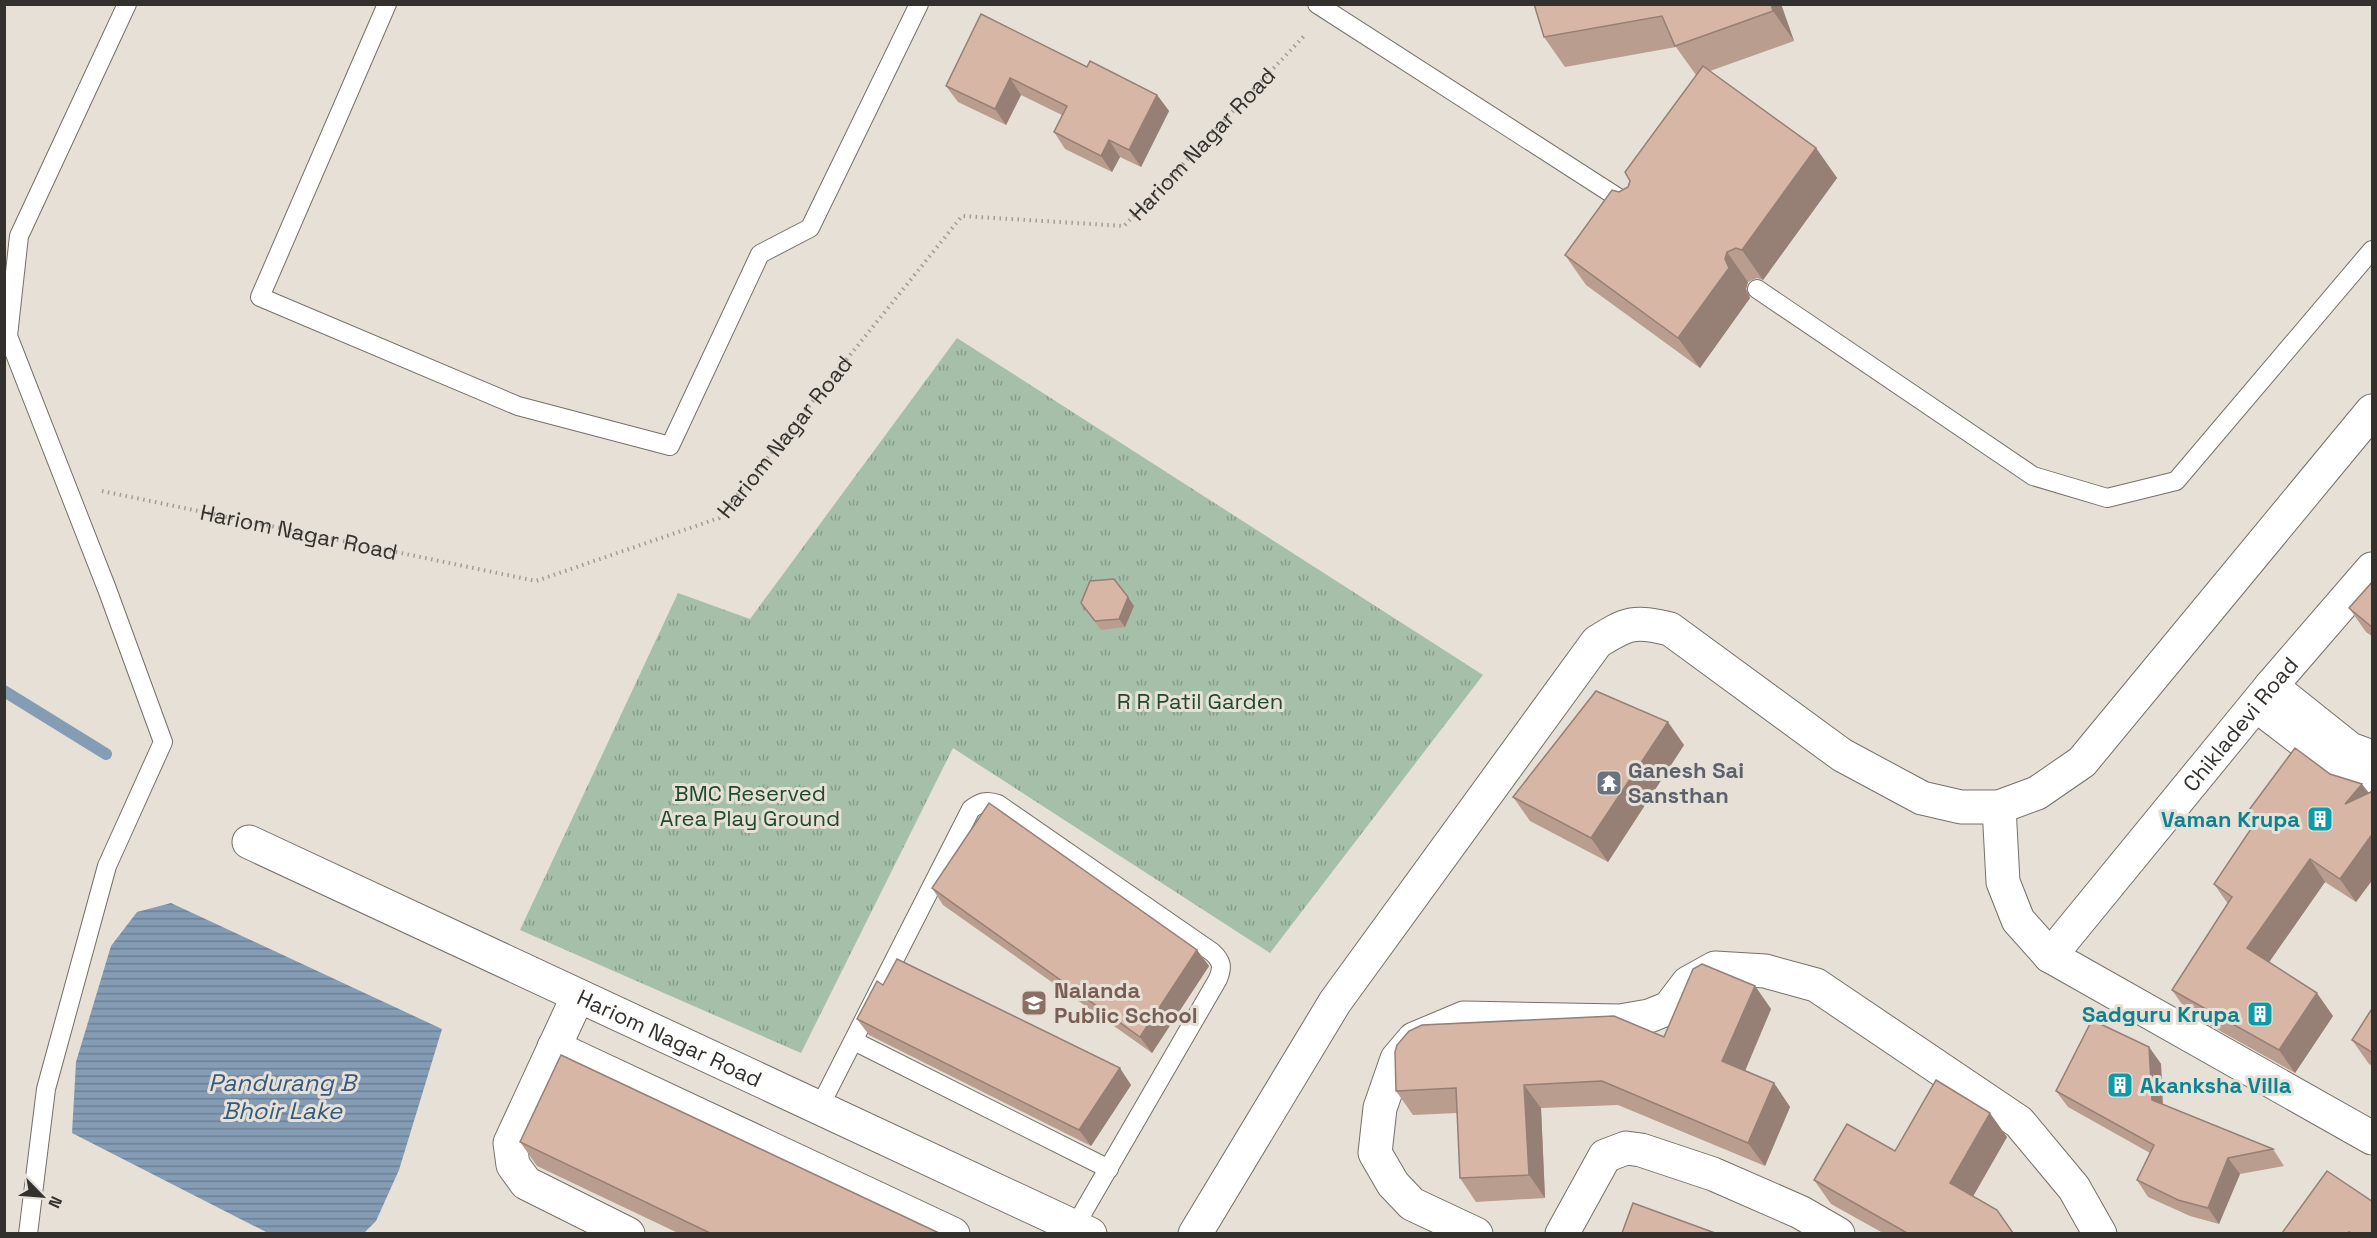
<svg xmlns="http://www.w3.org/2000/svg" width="2377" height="1238" viewBox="0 0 2377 1238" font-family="'Space Grotesk',sans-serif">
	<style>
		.park { fill: url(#park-tufts) }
		.water { fill: url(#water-rules) }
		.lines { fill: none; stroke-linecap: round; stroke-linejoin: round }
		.stream { stroke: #859cb5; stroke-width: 12 }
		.lane-casing { stroke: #757068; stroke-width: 20 }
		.street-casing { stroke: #757068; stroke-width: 35 }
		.path { stroke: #a19d96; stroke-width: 4; stroke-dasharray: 1.5 4.5; stroke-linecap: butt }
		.lane { stroke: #fff; stroke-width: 18 }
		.street { stroke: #fff; stroke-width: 33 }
		.wall { fill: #b99d8e }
		.shaded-wall { fill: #967f74 }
		.building { fill: #d7b6a5; stroke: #967f74; stroke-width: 1.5 }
		.labels { text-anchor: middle; stroke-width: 6; stroke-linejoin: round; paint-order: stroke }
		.street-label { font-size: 22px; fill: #33312d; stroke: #e6e0d7 }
		.park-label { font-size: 22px; fill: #1e4a29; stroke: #e6e0d7 }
		.worship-label { font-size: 22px; font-weight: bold; fill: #5b616d; stroke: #e6e0d7; text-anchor: start }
		.culture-label { font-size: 22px; font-weight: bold; fill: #0d838f; stroke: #e6e0d7; text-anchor: end }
		.education-label { font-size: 22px; font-weight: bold; fill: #785e54; stroke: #e6e0d7; text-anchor: start }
		.water-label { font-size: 24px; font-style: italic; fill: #355a7f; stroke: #e6e0d7 }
	</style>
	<defs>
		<pattern id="park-tufts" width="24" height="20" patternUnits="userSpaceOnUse" patternTransform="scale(1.5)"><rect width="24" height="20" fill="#a5bfa9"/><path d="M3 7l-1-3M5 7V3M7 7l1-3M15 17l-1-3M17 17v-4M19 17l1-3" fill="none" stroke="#879c8a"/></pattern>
		<pattern id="water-rules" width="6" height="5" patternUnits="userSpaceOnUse" patternTransform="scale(1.5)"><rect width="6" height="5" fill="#859cb5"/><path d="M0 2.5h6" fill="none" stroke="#6d8094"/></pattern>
	</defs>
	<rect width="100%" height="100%" fill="#e6e0d7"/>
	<path class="park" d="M 957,338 L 1483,675 L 1270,953 L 953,748 L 801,1053 L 520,930 L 678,593 L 750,619 Z"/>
	<path class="water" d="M 171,903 L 442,1029 L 399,1170 L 376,1221 L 364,1233 L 268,1233 L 72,1133 L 76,1062 L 111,946 L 137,912 Z"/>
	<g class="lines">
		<path class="stream" d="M 4,691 L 106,754"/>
		<g class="lane-casing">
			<g id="lane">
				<path d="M 387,4 L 260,297 L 518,406 L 670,446 L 760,254 L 810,228 L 919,4"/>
				<path d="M 1317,4 L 1631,206"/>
				<path d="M 1757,289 L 2033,476 L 2107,498 L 2176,481 L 2372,250"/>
				<path d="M 854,1041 L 1109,1169"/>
				<path d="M 819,1108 L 971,809 C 981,802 986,800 998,804 L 1212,952 C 1222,961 1223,967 1218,979 L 1075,1226"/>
				<path d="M 28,1234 L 46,1089 L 107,866 L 163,742 L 107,589 L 8,336 L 19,236 L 127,4"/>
			</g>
		</g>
		<g class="street-casing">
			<g id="street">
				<path d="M 2271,686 L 2350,749 L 2372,757"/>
				<path d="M 2256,705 L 2353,779 L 2372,786"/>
				<path d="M 1999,807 L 2003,882 L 2018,920 L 2050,956 L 2372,1138"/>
				<path id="s2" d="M 249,842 L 1090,1234"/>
				<path id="s3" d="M 2050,956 L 2271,686 L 2372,569"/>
				<path d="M 578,996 L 510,1143 L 513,1165 L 526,1183 L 628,1234"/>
				<path d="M 554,1047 L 953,1234"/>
				<path d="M 1195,1234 L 1335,1002 L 1597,642 C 1627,623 1634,620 1670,629 L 1842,755 L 1922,798 L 1961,807 L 1999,807 L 2037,793 L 2082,762 L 2372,411"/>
				<path d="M 1476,1234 L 1412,1204 L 1393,1184 L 1375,1153 L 1380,1108 L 1397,1059 L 1414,1039 L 1464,1018 L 1620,1021 L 1649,1016 L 1669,1008 L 1688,983 L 1715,968 L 1765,971 L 1816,985 L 2019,1122 L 2074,1188 L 2100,1234"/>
				<path d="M 1562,1234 L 1605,1156 L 1626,1148 L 1641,1150 L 1713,1174 L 1800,1212 L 1838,1234"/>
			</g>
		</g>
		<path class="path" id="s1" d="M 102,491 L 536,581 L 719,518 L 962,216 L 1124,226 L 1306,34"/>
		<use href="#lane" class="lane"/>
		<use href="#street" class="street"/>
	</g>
	<g class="wall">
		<path d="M 1534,4 L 1781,4 L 1794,41 L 1710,71 L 1816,148 L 1837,178 L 1763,280 L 1757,278 L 1748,282 L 1746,289 L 1750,298 L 1700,368 L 1586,285 L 1565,255 L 1619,192 L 1628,187 L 1696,75 L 1676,47 L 1565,67 L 1544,37 Z"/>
		<path d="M 1087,67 L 1157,95 L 1169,111 L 1141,167 L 1120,157 L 1112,172 L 1065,149 L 1054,132 L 1062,115 L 1021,95 L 1006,125 L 958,102 L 946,86 Z"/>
		<path d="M 2373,581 L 2373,637 L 2366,632 L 2349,608 Z"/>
		<path d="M 1081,603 L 1134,606 L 1125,627 L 1101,630 Z"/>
		<path d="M 1684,745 L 1608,862 L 1530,821 L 1513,797 Z"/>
		<path d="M 2330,774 L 2369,793 L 2373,791 L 2373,879 L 2356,902 L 2325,882 L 2269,962 L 2333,1016 L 2295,1073 L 2188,1013 L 2172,990 L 2228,904 L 2214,884 L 2252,828 L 2243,815 Z"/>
		<path d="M 932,888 L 1197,950 L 1209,966 L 1152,1053 L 943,905 Z"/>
		<path d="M 883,985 L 1131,1085 L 1091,1146 L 869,1035 L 857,1019 Z"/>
		<path d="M 1755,986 L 1771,1009 L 1745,1071 L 1774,1083 L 1790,1107 L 1765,1166 L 1618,1105 L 1541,1108 L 1545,1198 L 1476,1202 L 1460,1178 L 1457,1113 L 1413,1115 L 1396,1091 L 1664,1037 Z"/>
		<path d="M 2373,1007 L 2373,1066 L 2369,1064 L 2352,1040 Z"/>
		<path d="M 2149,1047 L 2161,1064 L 2163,1104 L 2273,1149 L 2284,1166 L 2240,1174 L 2219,1224 L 2190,1216 L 2148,1197 L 2137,1180 L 2150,1153 L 2068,1107 L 2056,1091 Z"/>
		<path d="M 2007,1137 L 1973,1196 L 2013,1233 L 1883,1233 L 1831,1204 L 1814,1180 Z"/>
		<path d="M 520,1142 L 939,1233 L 678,1233 L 537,1166 Z"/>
	</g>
	<g class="shaded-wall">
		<path d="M 1771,4 L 1781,4 L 1794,41 L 1773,11 Z"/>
		<path d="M 1010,78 L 1021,95 L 1006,125 L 995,109 Z"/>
		<path d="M 1157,95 L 1169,111 L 1141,167 L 1129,150 Z"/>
		<path d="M 1109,140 L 1120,157 L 1112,172 L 1101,156 Z"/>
		<path d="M 1816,148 L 1837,178 L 1763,280 L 1742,250 Z"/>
		<path d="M 1727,252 L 1748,282 L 1746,289 L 1750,298 L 1700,368 L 1678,338 L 1725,259 Z"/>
		<path d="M 1128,597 L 1134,606 L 1125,627 L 1119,619 Z"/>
		<path d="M 1668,722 L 1684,745 L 1608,862 L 1591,838 Z"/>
		<path d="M 2362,784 L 2373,798 L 2345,804 Z"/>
		<path d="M 2373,833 L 2373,879 L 2356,902 L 2340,879 Z"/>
		<path d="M 2310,859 L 2325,882 L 2263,971 L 2247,948 Z"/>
		<path d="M 1197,950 L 1209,966 L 1152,1053 L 1140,1037 Z"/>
		<path d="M 1755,986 L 1771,1009 L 1739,1085 L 1722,1061 Z"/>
		<path d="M 2317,993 L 2333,1016 L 2295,1073 L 2279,1050 Z"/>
		<path d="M 2149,1047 L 2161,1064 L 2163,1116 L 2152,1100 Z"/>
		<path d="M 1120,1068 L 1131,1085 L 1091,1146 L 1079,1130 Z"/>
		<path d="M 1774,1083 L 1790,1107 L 1765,1166 L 1748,1143 Z"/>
		<path d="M 1524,1085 L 1541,1108 L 1545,1198 L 1529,1175 Z"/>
		<path d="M 1990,1113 L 2007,1137 L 1967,1207 L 1950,1183 Z"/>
		<path d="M 2228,1158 L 2240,1174 L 2219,1224 L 2208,1208 Z"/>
	</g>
	<g class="building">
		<path d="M 1534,4 L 1771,4 L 1773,11 L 1675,46 L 1662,16 L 1544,37 Z"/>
		<path d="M 981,14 L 1087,67 L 1090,61 L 1157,95 L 1129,150 L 1109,140 L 1101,156 L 1054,132 L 1067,106 L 1010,78 L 995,109 L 946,86 Z"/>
		<path d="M 1703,66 L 1816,148 L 1742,250 L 1736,248 L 1727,252 L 1725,259 L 1729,268 L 1678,338 L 1565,255 L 1612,190 L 1619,192 L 1628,187 L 1630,181 L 1625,172 Z"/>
		<path d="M 1114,579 L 1128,597 L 1119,619 L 1095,621 L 1081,603 L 1090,581 Z"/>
		<path d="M 2373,581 L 2373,628 L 2349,608 Z"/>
		<path d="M 1596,691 L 1668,722 L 1591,838 L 1513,797 Z"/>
		<path d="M 2295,748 L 2330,774 L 2362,784 L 2345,804 L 2373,791 L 2373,833 L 2340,879 L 2310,859 L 2247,948 L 2317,993 L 2279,1050 L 2172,990 L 2232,897 L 2214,884 L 2255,823 L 2243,815 L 2249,810 Z"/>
		<path d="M 989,803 L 1197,950 L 1140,1037 L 932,888 Z"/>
		<path d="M 897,959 L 1120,1068 L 1079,1130 L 857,1019 L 877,981 L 883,985 Z"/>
		<path d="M 1702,964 L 1755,986 L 1722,1061 L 1774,1083 L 1748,1143 L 1602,1081 L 1524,1085 L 1529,1175 L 1460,1178 L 1456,1088 L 1396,1091 L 1395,1052 L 1397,1045 L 1409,1031 L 1422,1025 L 1614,1016 L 1664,1037 L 1693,969 Z"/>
		<path d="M 2373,1007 L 2373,1053 L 2352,1040 Z"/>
		<path d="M 2092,1020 L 2149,1047 L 2152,1100 L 2273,1149 L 2228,1158 L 2208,1208 L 2178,1200 L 2137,1180 L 2154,1145 L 2056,1091 Z"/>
		<path d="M 561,1055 L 939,1233 L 710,1233 L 520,1142 Z"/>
		<path d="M 1936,1080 L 1990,1113 L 1950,1183 L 1997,1210 L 2013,1233 L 1907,1233 L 1814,1180 L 1847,1124 L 1895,1151 Z"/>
		<path d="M 2327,1171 L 2373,1202 L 2373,1233 L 2351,1233 L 2349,1232 L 2348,1233 L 2282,1233 Z"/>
		<path d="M 1633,1203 L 1715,1233 L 1622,1233 Z"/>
	</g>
	<defs>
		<g id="temple-square" transform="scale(1.35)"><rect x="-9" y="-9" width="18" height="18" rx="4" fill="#6b7280" stroke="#e6e0d7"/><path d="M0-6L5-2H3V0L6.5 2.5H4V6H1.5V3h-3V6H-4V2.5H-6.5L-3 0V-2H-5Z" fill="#fff"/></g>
		<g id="building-square" transform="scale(1.35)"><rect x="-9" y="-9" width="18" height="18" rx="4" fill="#0f9aa8" stroke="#e6e0d7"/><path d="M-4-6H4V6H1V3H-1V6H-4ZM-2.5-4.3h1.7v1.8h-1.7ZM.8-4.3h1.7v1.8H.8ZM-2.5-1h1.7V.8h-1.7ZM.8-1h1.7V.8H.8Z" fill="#fff"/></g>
		<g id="school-square" transform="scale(1.35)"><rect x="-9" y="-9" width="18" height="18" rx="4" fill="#8d6e63" stroke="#e6e0d7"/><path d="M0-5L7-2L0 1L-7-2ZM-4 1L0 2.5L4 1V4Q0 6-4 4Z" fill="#fff"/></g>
	</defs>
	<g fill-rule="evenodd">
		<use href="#temple-square" x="1609" y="783"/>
		<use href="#building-square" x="2320" y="819"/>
		<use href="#school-square" x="1034" y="1003"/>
		<use href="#building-square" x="2260" y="1014"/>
		<use href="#building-square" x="2120" y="1085"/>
	</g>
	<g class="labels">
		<g class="street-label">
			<text dy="8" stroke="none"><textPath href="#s1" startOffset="1300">Hariom Nagar Road</textPath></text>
			<text dy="8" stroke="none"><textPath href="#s1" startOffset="741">Hariom Nagar Road</textPath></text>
			<text dy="8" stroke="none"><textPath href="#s1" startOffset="201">Hariom Nagar Road</textPath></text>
			<text dy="8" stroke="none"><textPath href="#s3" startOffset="300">Chikladevi Road</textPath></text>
			<text dy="8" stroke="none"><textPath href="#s2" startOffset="464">Hariom Nagar Road</textPath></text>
		</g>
		<g class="park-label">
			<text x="1200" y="709">R R Patil Garden</text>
			<text x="750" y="801">BMC Reserved<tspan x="750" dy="25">Area Play Ground</tspan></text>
		</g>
		<g class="worship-label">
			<text x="1628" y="778">Ganesh Sai<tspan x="1628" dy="25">Sansthan</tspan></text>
		</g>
		<g class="culture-label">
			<text x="2300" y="827">Vaman Krupa</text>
			<text x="2240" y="1022">Sadguru Krupa</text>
			<text x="2140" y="1093" text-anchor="start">Akanksha Villa</text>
		</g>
		<g class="education-label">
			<text x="1054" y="998">Nalanda<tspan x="1054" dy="25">Public School</tspan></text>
		</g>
		<g class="water-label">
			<text x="282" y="1091">Pandurang B<tspan x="282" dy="28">Bhoir Lake</tspan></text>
		</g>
	</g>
	<rect width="2377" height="1238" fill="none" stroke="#33312d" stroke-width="12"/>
	<g transform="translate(42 1196) rotate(115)" stroke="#e6e0d7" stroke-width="4.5" paint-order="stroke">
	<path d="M0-4.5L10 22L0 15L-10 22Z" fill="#33312d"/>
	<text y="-9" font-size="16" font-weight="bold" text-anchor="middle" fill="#33312d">N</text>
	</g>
</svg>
